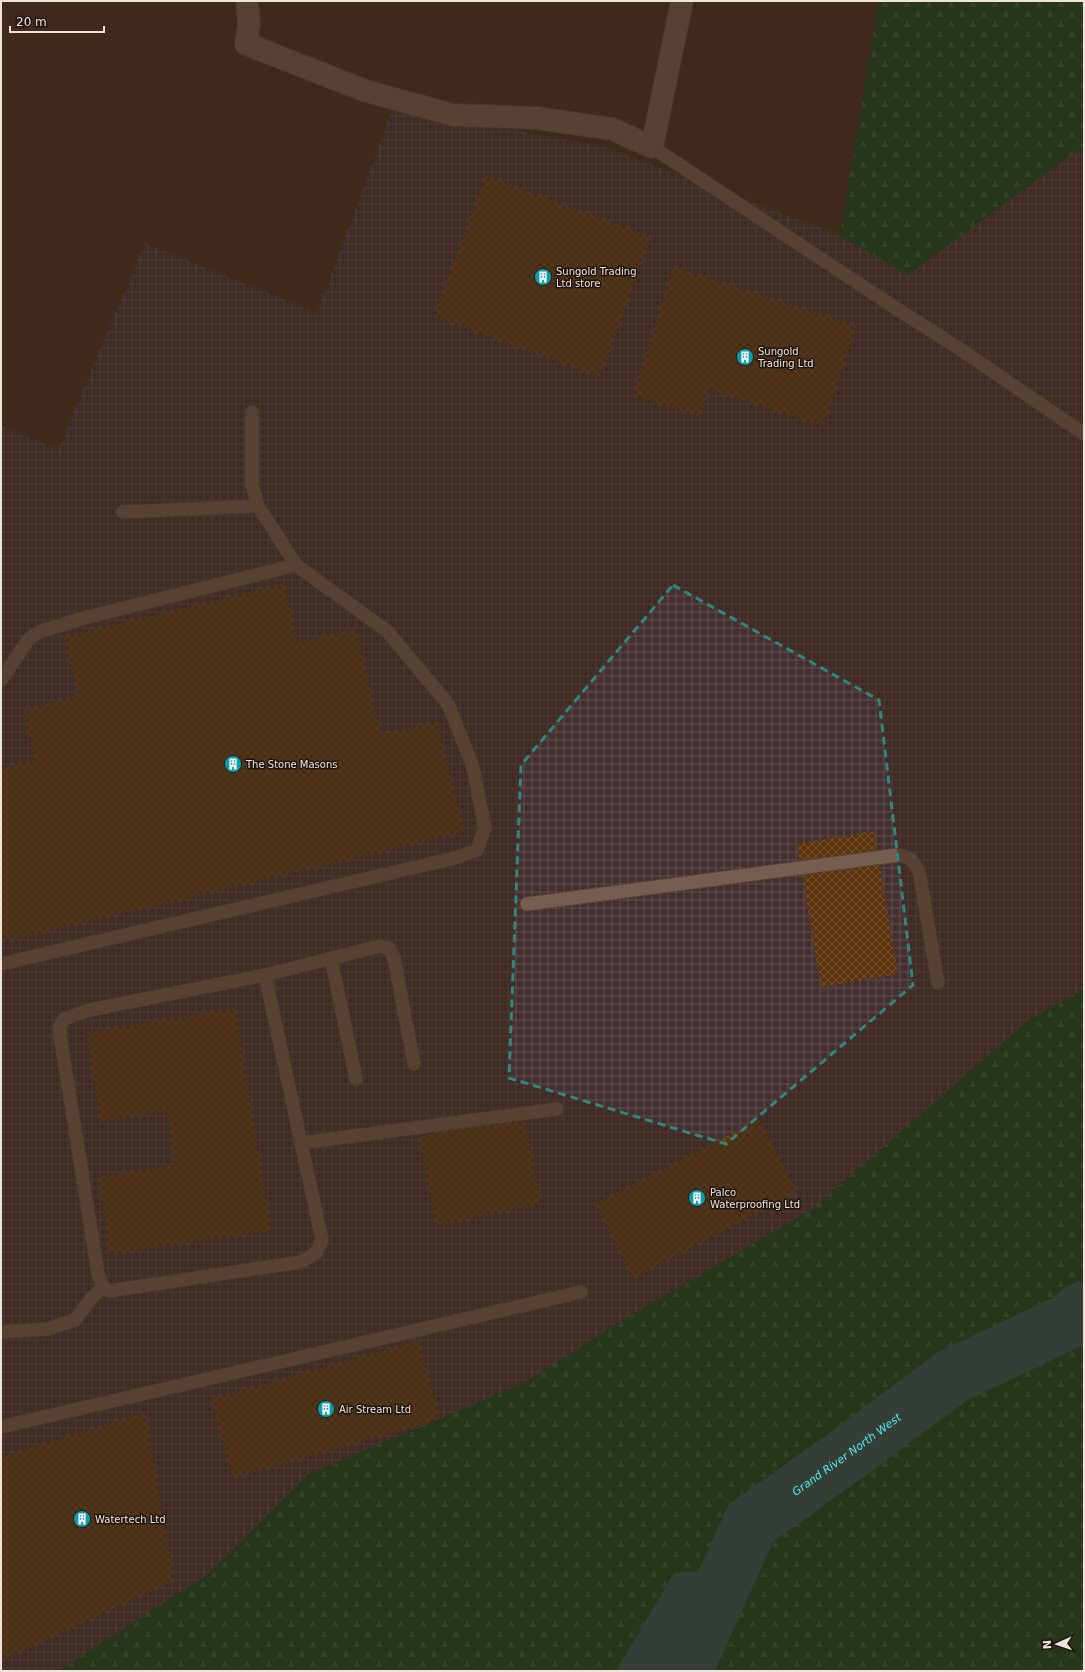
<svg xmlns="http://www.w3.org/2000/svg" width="1085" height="1672" viewBox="0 0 1085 1672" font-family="'DejaVu Sans',sans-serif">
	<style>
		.industrial { fill: url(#industrial-grid) }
		.forest { fill: url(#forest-firs) }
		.water { fill: #285657 }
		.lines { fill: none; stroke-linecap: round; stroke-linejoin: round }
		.river { stroke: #285657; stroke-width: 56 }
		.building { fill: url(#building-cross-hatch) }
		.lane-casing { stroke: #554439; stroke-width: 15 }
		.street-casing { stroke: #554439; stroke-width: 24 }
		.lane { stroke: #755e4f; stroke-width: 13 }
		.street { stroke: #755e4f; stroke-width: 22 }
		.marked { fill: none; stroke: #31867e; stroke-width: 3; stroke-dasharray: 8 5; stroke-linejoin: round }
		.labels { text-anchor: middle; stroke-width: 3; stroke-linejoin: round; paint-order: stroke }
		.poi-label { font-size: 10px; fill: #f1e3db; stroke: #1e150f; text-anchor: start }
		.water-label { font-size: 11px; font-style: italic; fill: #56ecf0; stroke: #1e150f }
	</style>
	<defs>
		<pattern id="industrial-grid" width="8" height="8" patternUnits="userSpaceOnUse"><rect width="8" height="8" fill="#453031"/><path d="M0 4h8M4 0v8" fill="none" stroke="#604e4e"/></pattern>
		<pattern id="forest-firs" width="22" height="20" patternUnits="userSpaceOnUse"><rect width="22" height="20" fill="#074715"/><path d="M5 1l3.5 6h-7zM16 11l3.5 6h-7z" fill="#2c6136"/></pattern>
		<pattern id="building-cross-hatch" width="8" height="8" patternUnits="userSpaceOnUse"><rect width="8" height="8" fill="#5c350f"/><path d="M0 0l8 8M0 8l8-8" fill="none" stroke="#745231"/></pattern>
	</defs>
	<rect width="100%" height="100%" fill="#3e291c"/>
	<path class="industrial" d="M 393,108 L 605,147 L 840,235 L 908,275 L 1065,159 L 1084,148 L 1084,989 L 1029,1020 L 811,1210 L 623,1320 L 524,1383 L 309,1474 L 207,1575 L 58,1671 L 1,1671 L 1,426 L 58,449 L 145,243 L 317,313 Z"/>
	<g class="forest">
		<path d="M 879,1 L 1084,1 L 1084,148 L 1065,159 L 908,275 L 840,236 Z"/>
		<path d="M 1084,989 L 1084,1671 L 693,1671 L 748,1588 L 674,1573 L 616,1671 L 58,1671 L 207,1575 L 309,1474 L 524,1383 L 623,1320 L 811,1210 L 1029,1020 Z"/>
	</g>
	<path class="water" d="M 726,1569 L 748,1587 L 693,1671 L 616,1671 L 674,1573 Z"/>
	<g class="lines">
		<path class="river" id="s1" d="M 684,1671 L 751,1523 L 852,1451 L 953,1376 L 1067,1322 L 1084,1309"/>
	</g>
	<g class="building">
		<path d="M 486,176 L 651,237 L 600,377 L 434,316 Z"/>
		<path d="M 673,267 L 856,326 L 824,426 L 709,389 L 700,416 L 633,395 Z"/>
		<path d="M 284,584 L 298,643 L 356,629 L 381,735 L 437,722 L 464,832 L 1,942 L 1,768 L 35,760 L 23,710 L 78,696 L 64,637 Z"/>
		<path d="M 874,831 L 898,974 L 821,987 L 797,844 Z"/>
		<path d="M 235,1008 L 271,1230 L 110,1254 L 99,1177 L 175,1165 L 167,1110 L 101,1122 L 86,1033 Z"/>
		<path d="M 524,1117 L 541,1204 L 436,1225 L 419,1137 Z"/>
		<path d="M 759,1120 L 797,1192 L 633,1278 L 596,1204 Z"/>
		<path d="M 418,1341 L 440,1419 L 233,1478 L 211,1399 Z"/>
		<path d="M 145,1413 L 174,1580 L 1,1661 L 1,1457 Z"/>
	</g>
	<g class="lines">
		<g class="lane-casing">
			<g id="lane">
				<path d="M 652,147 L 894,307 L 963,351 L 1084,434"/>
				<path d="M 123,512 L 258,506"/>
				<path d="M 1,680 L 28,640 L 39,632 L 80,619 L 296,565"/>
				<path d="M 527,904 L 898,855 L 910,858 L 919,871 L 938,983"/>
				<path d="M 331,958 L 356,1079"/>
				<path d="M 1,964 L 455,858 L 477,850 L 485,828 L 473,767 L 448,704 L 387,631 L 296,565 L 258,506 L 252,485 L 252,412"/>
				<path d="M 265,975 L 322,1240 L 316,1253 L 301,1262 L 109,1291 L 103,1287 L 98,1274 L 60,1035 L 60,1026 L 64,1019 L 89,1010 L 265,975 L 380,946 L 389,948 L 394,958 L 414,1064"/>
				<path d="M 301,1143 L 557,1109"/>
				<path d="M 1,1332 L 47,1329 L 75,1320 L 90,1300 L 103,1287"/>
				<path d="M 1,1427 L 581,1292"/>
			</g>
		</g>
		<g class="street-casing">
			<path id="street" d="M 247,1 L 249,24 L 246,44 L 366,91 L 453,115 L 536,118 L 612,129 L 652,147 L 682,1"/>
		</g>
		<use href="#lane" class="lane"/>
		<use href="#street" class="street"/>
	</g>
	<path d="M0 0H1085V1672H0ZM 673,585 L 879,700 L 913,985 L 726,1144 L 509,1078 L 521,765 Z" fill="#3e291c" fill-opacity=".55" fill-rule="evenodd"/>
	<path class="marked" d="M 673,585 L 879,700 L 913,985 L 726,1144 L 509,1078 L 521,765 Z"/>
	<defs>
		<g id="building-disc" transform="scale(0.9)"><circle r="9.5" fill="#0f9aa8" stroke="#1e150f"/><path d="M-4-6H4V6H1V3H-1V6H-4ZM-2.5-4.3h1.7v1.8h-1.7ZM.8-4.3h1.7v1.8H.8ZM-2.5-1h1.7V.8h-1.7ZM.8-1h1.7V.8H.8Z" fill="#fff"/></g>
	</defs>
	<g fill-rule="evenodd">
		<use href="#building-disc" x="543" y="277"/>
		<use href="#building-disc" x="745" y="357"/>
		<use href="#building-disc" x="233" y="764"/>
		<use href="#building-disc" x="697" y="1198"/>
		<use href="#building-disc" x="326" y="1409"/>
		<use href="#building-disc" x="82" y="1519"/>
	</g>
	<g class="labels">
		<g class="poi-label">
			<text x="556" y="275">Sungold Trading<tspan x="556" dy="12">Ltd store</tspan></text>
			<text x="758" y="355">Sungold<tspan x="758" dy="12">Trading Ltd</tspan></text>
			<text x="246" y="768">The Stone Masons</text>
			<text x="710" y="1196">Palco<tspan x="710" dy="12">Waterproofing Ltd</tspan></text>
			<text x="339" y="1413">Air Stream Ltd</text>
			<text x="95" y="1523">Watertech Ltd</text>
		</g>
		<g class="water-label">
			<text dy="4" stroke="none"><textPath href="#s1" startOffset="280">Grand River North West</textPath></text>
		</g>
	</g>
	<rect width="1085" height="1672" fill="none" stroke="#f1e3db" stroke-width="4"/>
	<g transform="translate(1057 1644) rotate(267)" stroke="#1e150f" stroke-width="3" paint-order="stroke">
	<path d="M0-3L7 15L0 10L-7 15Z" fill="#f1e3db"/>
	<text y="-6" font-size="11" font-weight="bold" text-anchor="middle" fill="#f1e3db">N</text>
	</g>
	<path d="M10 26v6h94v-6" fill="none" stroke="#f1e3db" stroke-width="2"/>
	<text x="16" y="26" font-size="12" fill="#f1e3db" stroke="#1e150f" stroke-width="3" paint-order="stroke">20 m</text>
</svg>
